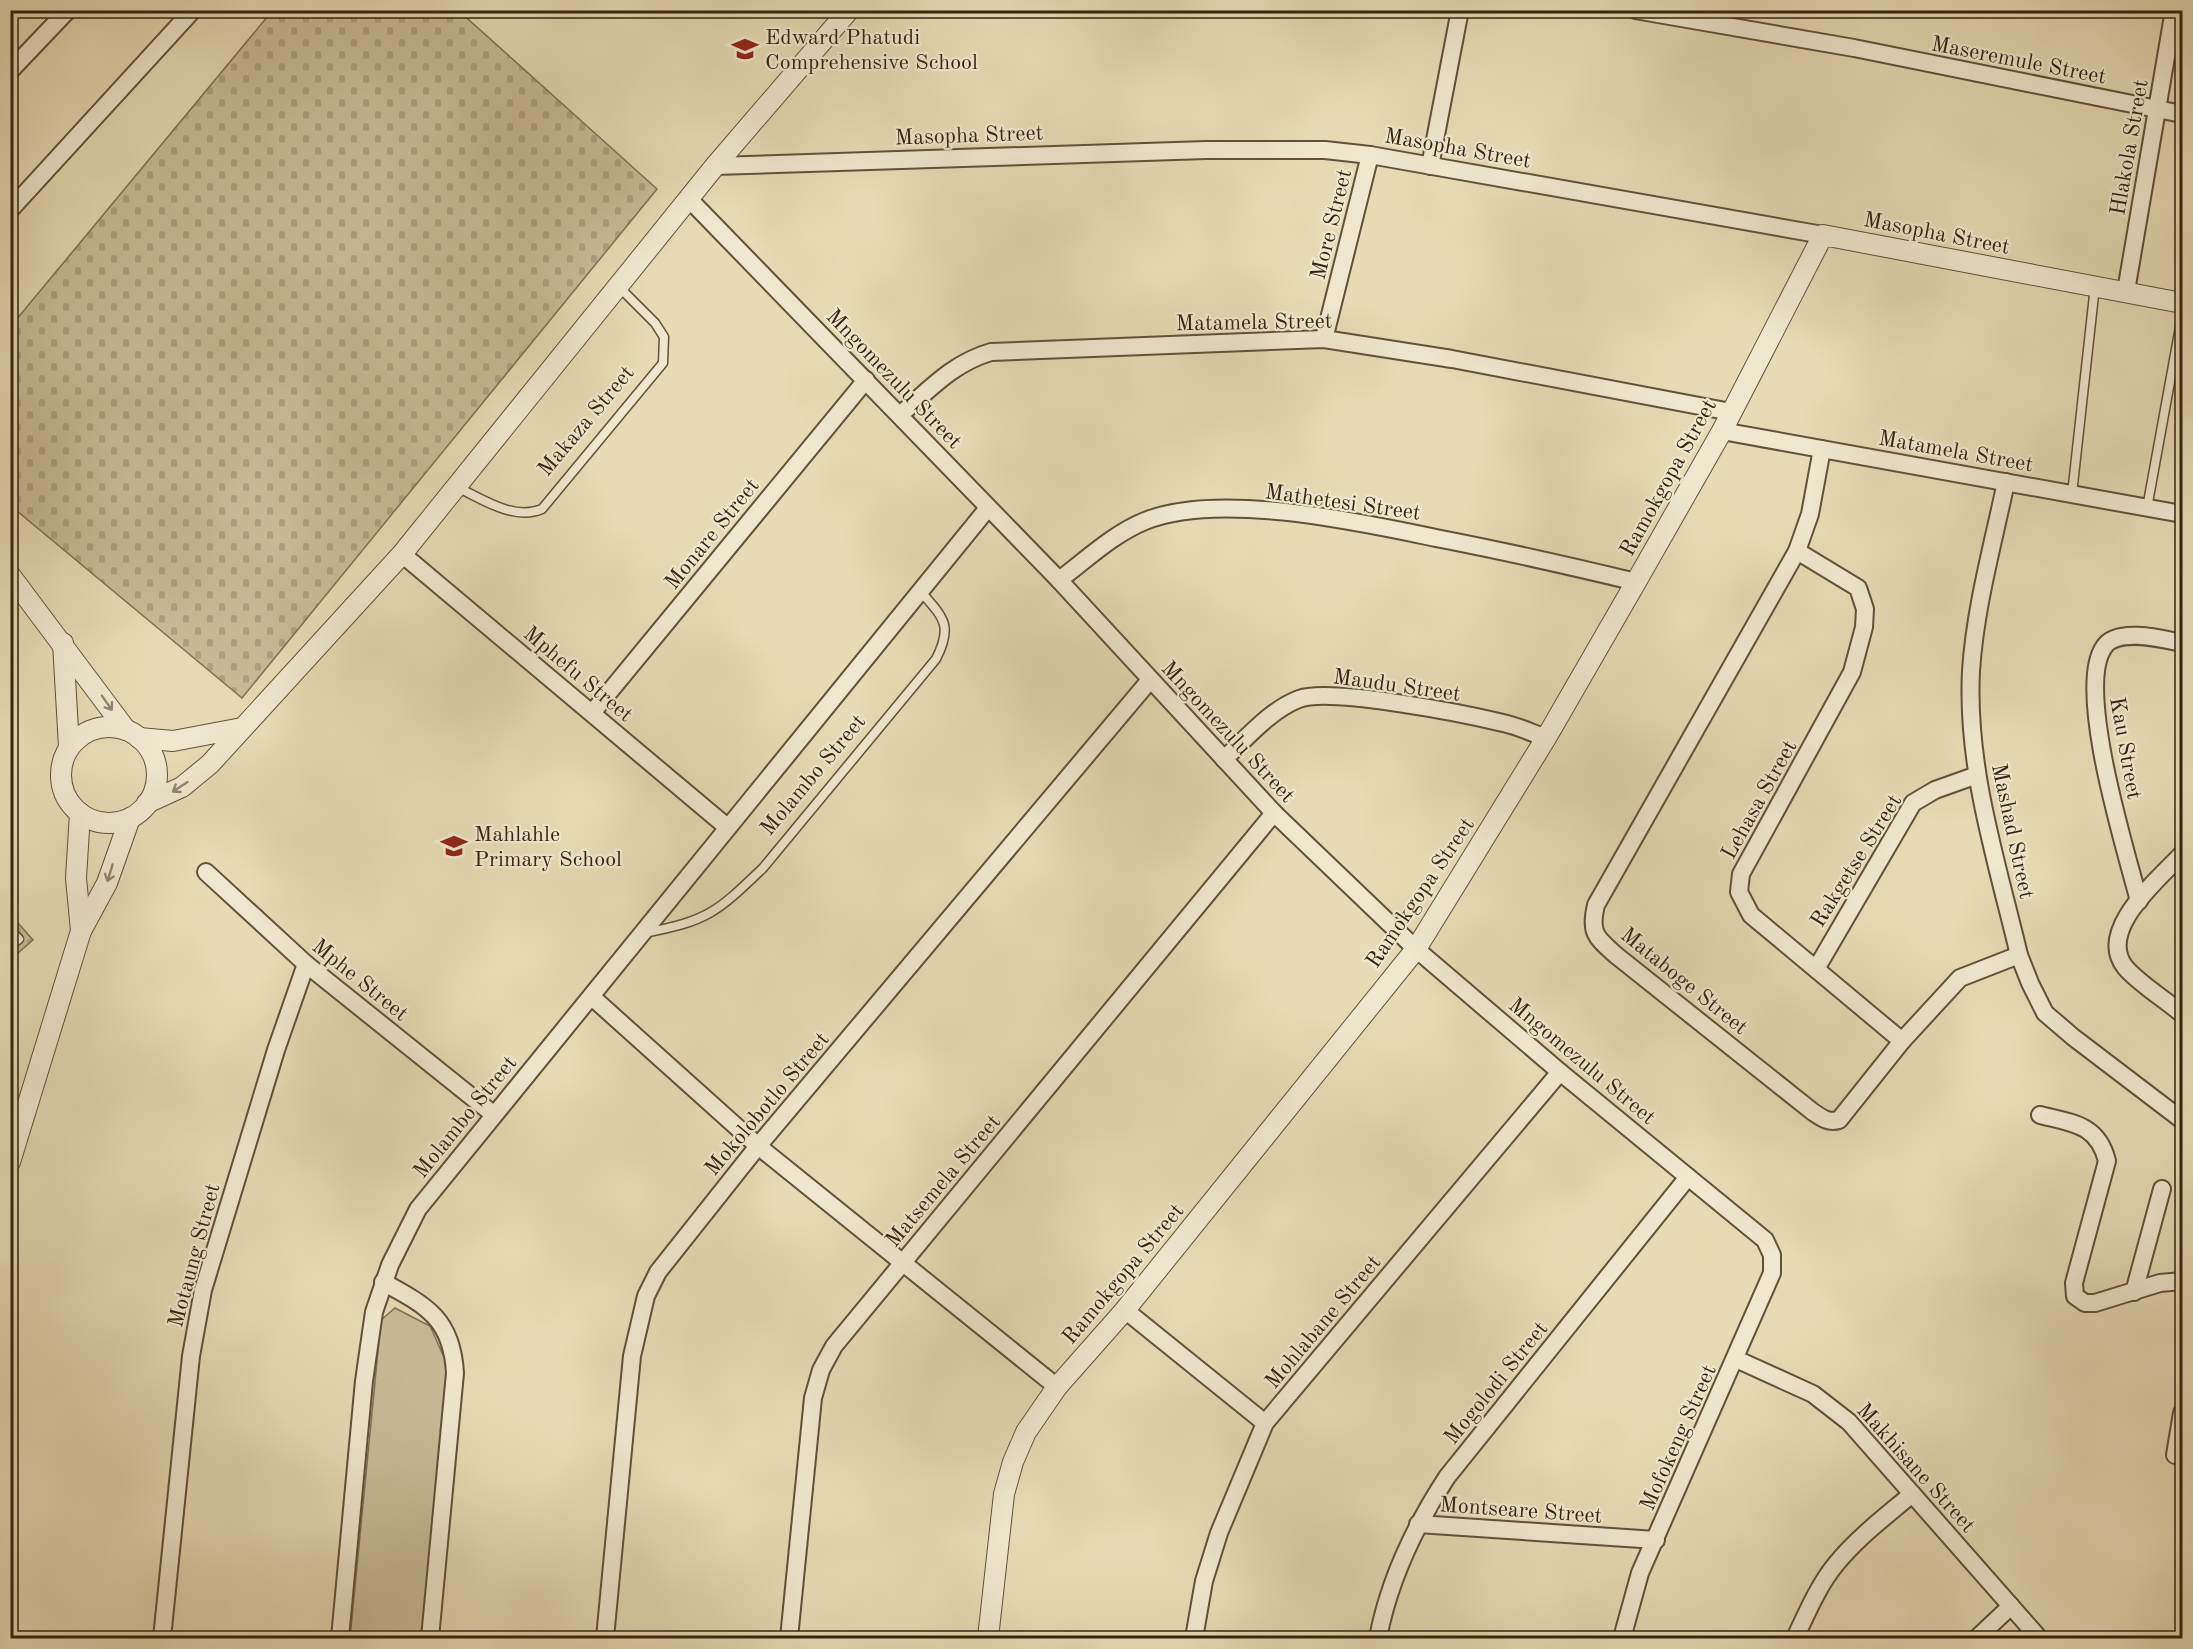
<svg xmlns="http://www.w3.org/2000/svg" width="2193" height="1649" viewBox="0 0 2193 1649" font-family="'Old Standard TT',serif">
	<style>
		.cemetery { fill: url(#cemetery-stones); stroke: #7e7053; stroke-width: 1.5 }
		.green { fill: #c8bc98; stroke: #7e7053; stroke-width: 1.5 }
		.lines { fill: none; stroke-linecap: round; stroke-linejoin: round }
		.service-casing { stroke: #615138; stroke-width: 11 }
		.minor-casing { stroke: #615138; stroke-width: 20 }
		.tertiary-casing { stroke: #615138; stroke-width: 22 }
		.service { stroke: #efe8ce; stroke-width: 8 }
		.minor { stroke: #efe8ce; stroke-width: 16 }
		.tertiary { stroke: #efe8ce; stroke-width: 20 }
		.oneway { stroke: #92866e }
		.labels { text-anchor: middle; stroke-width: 4.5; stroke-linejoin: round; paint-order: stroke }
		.poi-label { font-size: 22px; fill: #35230e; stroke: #efe8ce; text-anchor: start }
		.street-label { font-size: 22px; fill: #35230e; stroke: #efe8ce }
	</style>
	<defs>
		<pattern id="cemetery-stones" width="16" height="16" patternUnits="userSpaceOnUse" patternTransform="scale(1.5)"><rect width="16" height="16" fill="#c8bc98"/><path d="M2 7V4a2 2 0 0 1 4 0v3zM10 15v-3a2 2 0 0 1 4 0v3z" fill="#aca182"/></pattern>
	</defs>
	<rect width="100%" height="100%" fill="#e6dbb4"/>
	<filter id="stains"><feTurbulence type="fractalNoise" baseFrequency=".00333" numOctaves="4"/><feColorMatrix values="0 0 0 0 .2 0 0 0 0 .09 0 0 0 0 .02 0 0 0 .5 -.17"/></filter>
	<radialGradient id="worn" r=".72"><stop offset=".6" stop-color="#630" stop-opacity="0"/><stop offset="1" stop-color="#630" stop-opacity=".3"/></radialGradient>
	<g class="cemetery">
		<path d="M 273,10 L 459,11 L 657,189 L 242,698 L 11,506 L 11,326 Z"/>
		<path d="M 10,914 L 33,940 L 11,959 L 10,959 Z"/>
	</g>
	<path class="green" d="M 395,1308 L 430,1326 L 448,1366 L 422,1638 L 350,1638 L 381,1320 Z"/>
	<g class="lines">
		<g class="service-casing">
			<g id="service">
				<path d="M 457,487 C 482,499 514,521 542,509 L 663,363 L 664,337 L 655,323 L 619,287"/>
				<path d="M 2072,494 L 2095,286"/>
				<path d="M 2147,508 L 2182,316"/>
				<path d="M 10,930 L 19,939 L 10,946"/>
				<path d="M 644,933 C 708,921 717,912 763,868 L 936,659 C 953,626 944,618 921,592"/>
			</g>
		</g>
		<g class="minor-casing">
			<g id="minor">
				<path d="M 1635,10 L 1854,48 L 2182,114"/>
				<path d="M 10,71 L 68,10"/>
				<path d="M 715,166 L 1206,150 L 1325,150 L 1370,155 L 1823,235"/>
				<path d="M 1430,166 L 1460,10"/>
				<path d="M 689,199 L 1059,580 L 1274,813 L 1416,949 L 1560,1072 L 1765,1240 L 1772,1255 L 1772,1273 L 1640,1573 L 1622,1638"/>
				<path d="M 10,210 L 193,10"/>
				<path d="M 2126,291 L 2174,10"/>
				<path d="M 1324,339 L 1370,155"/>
				<path d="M 900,415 C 930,389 953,363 991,352 L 1324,339 L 1452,359 L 1731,412"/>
				<path d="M 1722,431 L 2182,514"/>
				<path d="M 1822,449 L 1810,514 L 1797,551 L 1596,905 C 1589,934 1597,938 1617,956 L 1813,1112 C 1822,1118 1828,1123 1839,1120 L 1902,1041 L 1960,978 L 2019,955"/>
				<path d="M 2006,482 C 1993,544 1975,608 1971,671 C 1966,768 1997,862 2019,955 L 2030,983 L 2045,1013 L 2073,1037 L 2182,1120"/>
				<path d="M 1797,551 L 1858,588 L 1865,609 L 1864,627 L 1852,672 L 1741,874 L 1739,892 L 1751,915 L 1902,1041"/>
				<path d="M 402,554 L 727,827"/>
				<path d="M 1059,580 C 1086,560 1113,534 1145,521 C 1218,491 1359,522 1436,538 C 1503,551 1570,566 1636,582"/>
				<path d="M 592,713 L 866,380"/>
				<path d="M 1224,759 C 1246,739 1270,710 1299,699 C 1329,687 1466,714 1503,723 C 1518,726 1532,733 1546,738"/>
				<path d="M 2182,854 C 2159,879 2096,930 2125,967 C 2138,983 2166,1000 2182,1014"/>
				<path d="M 206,872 L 306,964 L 493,1114"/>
				<path d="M 2139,901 C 2126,851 2075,688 2104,647 C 2117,627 2163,639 2182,643"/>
				<path d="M 1816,969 L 1913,803 L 1935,790 L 1977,775"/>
				<path d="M 592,997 L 758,1146 L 1057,1387"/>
				<path d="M 2040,1115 C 2072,1123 2098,1124 2107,1161 L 2074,1283 L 2075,1296 L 2085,1303 L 2095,1303 L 2160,1283 L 2182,1281"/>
				<path d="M 383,1282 C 427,1306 452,1319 455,1373 L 430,1638"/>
				<path d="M 2134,1292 L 2162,1189"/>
				<path d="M 1125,1310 L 1265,1423"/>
				<path d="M 1736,1359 L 1813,1394 L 1849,1422 L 2039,1638"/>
				<path d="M 2175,1455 L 2182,1413"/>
				<path d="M 1418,1524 L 1656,1540"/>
				<path d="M 162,1638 L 191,1356 L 203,1290 L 276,1050 L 306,964"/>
				<path d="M 340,1638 L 364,1381 L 374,1312 L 390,1265 L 418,1209 L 988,508"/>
				<path d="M 605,1638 L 632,1356 L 646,1296 L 658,1272 L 758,1146 L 1150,680"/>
				<path d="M 789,1638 L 813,1398 L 821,1370 L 834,1346 L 1274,813"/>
				<path d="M 1194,1638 L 1204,1581 L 1219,1533 L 1265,1423 L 1560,1072"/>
				<path d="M 1378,1638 C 1389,1580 1415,1526 1447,1477 L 1688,1177"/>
				<path d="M 1795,1638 C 1807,1613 1818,1586 1836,1564 C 1857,1538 1886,1516 1912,1494"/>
				<path d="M 1977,1638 L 2011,1606"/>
			</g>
		</g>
		<g class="tertiary-casing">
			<g id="tertiary">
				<path d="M 10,575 L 126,730"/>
				<path d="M 63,643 L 69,747"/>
				<circle cx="109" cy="775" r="48"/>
				<path d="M 139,738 L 173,741 L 242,728"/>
				<path d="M 147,803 L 182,787 L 210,764 L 402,554 L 715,166 L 849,10"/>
				<path d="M 80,813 L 76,878 L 81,931"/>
				<path d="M 10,1162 L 81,931 L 107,883 L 130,818"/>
				<path d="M 988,1638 L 1004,1494 L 1013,1462 L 1026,1432 L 1057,1387 L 1125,1310 L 1416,949 L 1546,738 L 1636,582 L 1722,431 L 1823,235 L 2182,303"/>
			</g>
		</g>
		<use href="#service" class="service"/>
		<use href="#minor" class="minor"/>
		<use href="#tertiary" class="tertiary"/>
	</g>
	<defs><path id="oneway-shaft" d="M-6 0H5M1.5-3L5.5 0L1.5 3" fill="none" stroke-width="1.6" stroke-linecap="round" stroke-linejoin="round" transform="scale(1.5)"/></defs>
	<g class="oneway">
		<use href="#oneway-shaft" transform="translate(107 703) rotate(55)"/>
		<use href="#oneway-shaft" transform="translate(180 787) rotate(147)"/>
		<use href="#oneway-shaft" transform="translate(110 873) rotate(107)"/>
	</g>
	<defs>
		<g id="school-bare" transform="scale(2.07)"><path d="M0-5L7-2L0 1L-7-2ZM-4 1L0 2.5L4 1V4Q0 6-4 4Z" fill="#8f2418" stroke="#efe8ce" stroke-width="2.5" paint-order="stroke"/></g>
	</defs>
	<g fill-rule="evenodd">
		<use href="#school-bare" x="745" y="49"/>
		<use href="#school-bare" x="454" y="846"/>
	</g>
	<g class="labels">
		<g class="poi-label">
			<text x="765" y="44">Edward Phatudi<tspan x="765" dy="25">Comprehensive School</tspan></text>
			<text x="474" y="841">Mahlahle<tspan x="474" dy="25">Primary School</tspan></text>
		</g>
		<g class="street-label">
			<text transform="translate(2019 59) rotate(11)" y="8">Maseremule Street</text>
			<text transform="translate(969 134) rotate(-2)" y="8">Masopha Street</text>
			<text transform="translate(1458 147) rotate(10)" y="8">Masopha Street</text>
			<text transform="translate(2128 147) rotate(-80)" y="8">Hlakola Street</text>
			<text transform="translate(1330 224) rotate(-76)" y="8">More Street</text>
			<text transform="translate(1937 232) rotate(11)" y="8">Masopha Street</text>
			<text transform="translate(1254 321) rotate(-1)" y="8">Matamela Street</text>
			<text transform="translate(895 378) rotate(46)" y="8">Mngomezulu Street</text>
			<text transform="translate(585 420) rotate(-50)" y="8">Makaza Street</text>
			<text transform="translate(1956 450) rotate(10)" y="8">Matamela Street</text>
			<text transform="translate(1667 477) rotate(-61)" y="8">Ramokgopa Street</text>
			<text transform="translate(1343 501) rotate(8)" y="8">Mathetesi Street</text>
			<text transform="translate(711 533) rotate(-51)" y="8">Monare Street</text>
			<text transform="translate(579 673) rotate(40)" y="8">Mphefu Street</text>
			<text transform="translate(1397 684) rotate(8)" y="8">Maudu Street</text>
			<text transform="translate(1229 731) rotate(47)" y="8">Mngomezulu Street</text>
			<text transform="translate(2127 748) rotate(80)" y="8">Kau Street</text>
			<text transform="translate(812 774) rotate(-50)" y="8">Molambo Street</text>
			<text transform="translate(1758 799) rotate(-61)" y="8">Lehasa Street</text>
			<text transform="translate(2014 831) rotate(78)" y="8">Mashad Street</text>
			<text transform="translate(1855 860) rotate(-58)" y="8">Rakgetse Street</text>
			<text transform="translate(1419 892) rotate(-56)" y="8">Ramokgopa Street</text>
			<text transform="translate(361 979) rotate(39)" y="8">Mphe Street</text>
			<text transform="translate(1685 980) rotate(39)" y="8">Mataboge Street</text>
			<text transform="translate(1583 1060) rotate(40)" y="8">Mngomezulu Street</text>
			<text transform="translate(766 1103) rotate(-50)" y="8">Mokolobotlo Street</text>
			<text transform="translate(464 1116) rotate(-51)" y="8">Molambo Street</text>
			<text transform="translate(942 1180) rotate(-50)" y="8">Matsemela Street</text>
			<text transform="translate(193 1255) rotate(-75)" y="8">Motaung Street</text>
			<text transform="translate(1122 1273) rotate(-50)" y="8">Ramokgopa Street</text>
			<text transform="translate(1322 1321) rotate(-50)" y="8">Mohlabane Street</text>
			<text transform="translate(1495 1382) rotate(-51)" y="8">Mogolodi Street</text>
			<text transform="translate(1677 1437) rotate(-66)" y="8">Mofokeng Street</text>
			<text transform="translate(1917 1467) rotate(48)" y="8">Makhisane Street</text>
			<text transform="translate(1521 1509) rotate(4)" y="8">Montseare Street</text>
		</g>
	</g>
	<rect width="2193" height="1649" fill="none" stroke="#e6dbb4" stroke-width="36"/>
	<rect x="12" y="12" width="2169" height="1625" fill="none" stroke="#35230e" stroke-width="3"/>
	<rect x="18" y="18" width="2157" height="1613" fill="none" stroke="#35230e" stroke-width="1.5"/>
	<rect width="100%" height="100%" filter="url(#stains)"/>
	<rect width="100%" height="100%" fill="url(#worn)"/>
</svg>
